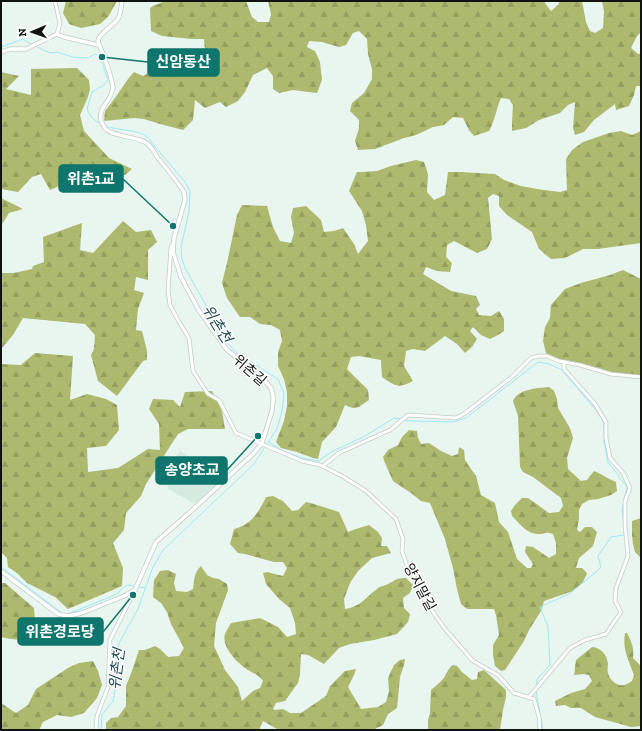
<svg xmlns="http://www.w3.org/2000/svg" width="642" height="731" viewBox="0 0 642 731" font-family="'Zilla Slab','Noto Sans KR',serif">
	<style>
		.built { fill: #d6eae0 }
		.forest { fill: url(#forest-firs) }
		.lines { fill: none; stroke-linecap: round; stroke-linejoin: round }
		.stream { stroke: #9ae9f8; stroke-width: 1 }
		.minor-casing { stroke: #c0ccc6; stroke-width: 4.5 }
		.tertiary-casing { stroke: #c0ccc6; stroke-width: 5 }
		.minor { stroke: #fff; stroke-width: 3 }
		.tertiary { stroke: #fff; stroke-width: 3.5 }
		.labels { text-anchor: middle; stroke-width: 3; stroke-linejoin: round; paint-order: stroke }
		.street-label { font-size: 14px; fill: #0f1411; stroke: #fff }
		.water-label { font-size: 15px; font-style: italic; fill: #194850; stroke: #fff }
		.leader { fill: none; stroke: #0f766e; stroke-width: 1.5 }
		.callout-dot { fill: #0f766e; stroke: #fff; stroke-width: 1.5 }
		.callout { fill: #0f766e; stroke: #0f766e; stroke-width: 1.5 }
		.callout-label { font-size: 15px; text-anchor: middle; font-weight: bold; fill: #fff }
	</style>
	<defs>
		<pattern id="forest-firs" width="22" height="20" patternUnits="userSpaceOnUse"><rect width="22" height="20" fill="#adb96e"/><path d="M5 1l3.5 6h-7zM16 11l3.5 6h-7z" fill="#949e5e"/></pattern>
	</defs>
	<rect width="100%" height="100%" fill="#e9f5ef"/>
	<path class="built" d="M 180,451 L 225,478 L 195,504 L 167,488 L 171,480 L 165,477 Z"/>
	<g class="forest">
		<path d="M 66,1 L 117,1 L 108,17 L 100,24 L 81,28 L 69,24 L 63,13 Z"/>
		<path d="M 164,1 L 246,1 L 252,17 L 258,22 L 269,22 L 271,14 L 268,1 L 545,1 L 545,3 L 551,11 L 558,5 L 560,1 L 582,1 L 586,22 L 590,31 L 595,33 L 603,28 L 604,12 L 602,1 L 641,1 L 641,32 L 637,36 L 631,48 L 638,54 L 641,54 L 641,86 L 636,86 L 634,95 L 629,106 L 616,110 L 615,104 L 594,120 L 584,132 L 575,135 L 573,128 L 575,102 L 568,105 L 560,113 L 539,120 L 526,128 L 512,131 L 512,122 L 513,105 L 509,99 L 501,98 C 496,109 495,121 489,131 L 474,136 L 469,130 L 463,118 L 453,117 L 444,125 L 433,127 L 416,135 L 404,138 L 375,149 L 358,150 L 355,141 L 359,128 L 359,120 L 350,111 L 352,103 L 364,93 L 372,79 L 372,69 L 368,54 L 367,39 L 359,31 L 353,33 L 346,45 L 339,47 L 322,42 L 309,41 L 307,47 L 315,51 L 320,62 L 322,80 L 317,93 L 293,90 L 279,93 L 273,89 L 273,76 L 267,68 L 253,75 L 245,92 L 238,101 L 226,107 L 220,102 L 205,108 L 195,100 L 193,120 L 183,130 L 160,124 L 144,119 L 134,118 L 104,121 L 105,111 L 115,98 L 128,79 L 134,72 L 143,76 L 175,58 L 189,58 L 197,61 L 205,53 L 204,39 L 192,39 L 162,36 L 151,31 L 150,8 C 156,3 159,5 164,1 Z"/>
		<path d="M 77,68 L 89,80 L 90,89 L 88,97 L 80,115 L 84,131 L 109,158 L 132,169 L 125,175 L 117,175 L 102,180 L 75,179 L 50,190 L 41,174 L 32,177 L 18,192 L 1,189 L 1,72 L 19,76 L 6,89 L 31,95 L 31,69 Z"/>
		<path d="M 621,131 L 632,135 L 641,131 L 641,243 L 598,249 L 583,249 L 565,258 L 551,259 L 539,249 L 532,232 L 507,215 L 499,206 L 499,196 L 493,194 L 488,198 L 492,239 L 487,249 L 477,253 L 454,241 L 447,245 L 446,257 L 452,263 L 450,272 L 437,271 L 426,267 L 423,274 L 451,291 L 476,296 L 480,305 L 476,309 L 479,315 L 491,316 L 499,311 L 504,319 L 504,331 L 498,335 L 490,339 L 481,335 L 473,327 L 470,331 L 477,339 L 472,347 L 465,353 L 457,344 L 445,336 L 425,351 L 413,349 L 406,351 L 404,366 L 413,381 C 398,389 395,386 382,377 L 381,360 L 359,356 L 351,357 L 347,369 L 368,390 L 369,400 C 358,407 357,411 345,405 L 336,427 L 322,442 L 318,459 L 313,458 L 297,452 L 281,448 L 276,442 L 284,421 L 287,406 L 287,392 L 284,379 L 278,366 L 278,352 L 282,341 L 280,330 L 271,325 L 260,324 L 250,317 L 240,317 L 227,298 L 222,283 L 227,263 L 237,215 L 242,205 L 267,206 L 273,227 L 280,241 L 291,243 L 294,233 L 291,217 L 293,208 L 306,206 L 321,220 L 324,232 L 334,231 L 343,228 L 354,244 L 358,254 L 368,241 L 366,225 L 362,211 L 349,191 L 357,172 L 361,172 L 377,171 L 391,166 L 416,160 L 424,162 L 428,174 L 427,192 L 434,200 L 445,195 L 448,172 L 461,172 L 495,174 L 504,180 L 521,186 L 537,189 L 560,192 L 567,190 L 566,159 L 572,150 L 583,142 L 609,133 Z"/>
		<path d="M 1,198 L 23,209 L 9,213 L 1,226 Z"/>
		<path d="M 123,221 L 136,232 L 151,230 L 157,242 L 148,250 L 148,280 L 136,277 L 134,290 L 144,293 L 138,309 L 136,330 L 142,331 L 147,351 L 147,360 L 143,361 L 117,396 L 98,381 L 91,355 L 94,349 L 95,335 L 85,324 L 23,318 L 13,335 L 1,349 L 1,273 L 14,273 L 32,269 L 33,266 L 44,262 L 43,237 L 82,223 L 80,250 L 93,253 Z"/>
		<path d="M 623,270 L 641,279 L 641,378 L 620,376 L 599,368 L 571,361 L 558,360 L 546,353 L 543,341 L 545,327 L 550,318 L 551,305 L 565,289 L 581,283 L 610,275 Z"/>
		<path d="M 35,353 L 73,356 L 70,400 L 87,394 L 106,399 L 117,405 L 119,430 L 106,446 L 87,448 L 88,472 L 118,468 L 148,449 L 160,450 L 159,424 L 149,409 L 153,399 L 173,400 L 180,407 L 185,392 L 212,391 L 222,411 L 225,429 L 188,429 L 178,434 L 146,484 L 141,496 L 126,513 L 124,530 L 113,543 L 123,568 L 122,586 L 68,609 L 55,597 L 27,583 L 17,573 L 8,567 L 7,558 L 1,552 L 1,364 L 21,365 Z"/>
		<path d="M 549,387 L 554,391 L 557,399 L 558,408 L 570,428 L 573,438 L 567,458 L 568,469 L 581,481 L 587,480 L 594,471 C 602,474 608,479 616,482 L 617,491 L 611,495 L 598,499 L 589,500 L 582,504 L 579,510 L 579,519 L 577,530 L 580,532 L 585,527 L 592,527 L 597,532 L 593,546 L 579,558 L 576,568 L 582,568 L 587,573 L 583,582 L 573,591 L 544,601 L 541,611 L 529,630 L 524,641 L 505,670 L 501,671 L 495,666 L 493,655 L 493,645 L 499,635 L 496,615 L 494,609 L 467,609 L 461,604 L 457,589 L 453,568 L 445,539 L 430,503 L 421,501 L 411,493 L 393,481 L 385,463 L 383,457 L 388,450 L 398,445 L 402,437 L 409,430 L 417,431 L 418,438 L 421,444 L 429,443 L 441,451 L 452,456 L 458,454 L 459,447 L 464,450 L 465,460 L 469,466 L 476,476 L 481,495 L 495,503 L 499,522 L 508,532 L 517,559 L 527,568 L 531,568 L 533,564 L 525,552 L 526,546 L 533,547 L 549,558 L 556,554 L 556,543 L 553,534 C 544,531 545,534 538,534 C 527,534 519,523 512,516 L 511,511 L 515,505 L 522,498 L 528,498 L 549,513 L 559,512 L 563,506 L 561,498 L 533,477 L 523,472 L 520,467 L 518,416 L 513,401 C 518,389 537,388 549,387 Z"/>
		<path d="M 273,496 L 283,501 L 292,511 L 298,510 L 306,502 L 314,504 L 339,512 L 348,532 L 356,529 L 369,525 L 378,532 L 382,538 L 381,546 L 387,546 L 391,553 L 372,558 L 358,571 L 350,583 L 344,599 L 345,609 C 360,607 365,598 377,589 C 380,586 384,586 388,584 C 396,580 396,578 406,578 L 413,585 L 410,593 L 403,598 L 404,608 L 410,614 L 408,622 L 397,634 L 374,640 L 350,644 L 339,648 L 324,664 L 308,655 L 301,654 L 300,674 L 298,683 L 285,701 L 276,703 L 273,709 L 275,710 L 283,709 L 290,713 L 301,713 L 326,696 L 330,686 L 345,671 L 356,669 L 354,675 L 348,687 L 361,709 L 378,707 L 386,702 L 389,691 L 388,678 L 394,665 L 400,660 L 405,659 L 404,665 L 400,677 L 397,708 L 388,714 L 383,725 L 373,730 L 279,730 L 263,721 L 260,728 L 261,730 L 106,730 L 106,723 L 111,718 L 118,717 L 126,706 L 126,686 L 132,671 L 139,650 L 145,650 L 155,646 L 160,649 L 168,657 L 179,656 L 184,648 L 171,624 L 167,612 L 161,603 L 153,597 L 154,580 L 160,571 L 168,570 L 176,574 L 174,583 L 176,591 L 187,592 L 193,589 C 194,581 194,572 201,566 L 207,575 L 213,578 L 219,579 L 227,584 L 228,590 L 216,623 L 214,646 L 225,670 L 238,687 L 242,701 L 253,691 L 260,688 L 263,681 C 256,673 256,675 248,670 C 238,664 221,647 225,634 C 226,631 229,627 231,623 L 260,618 L 278,627 L 287,637 L 296,634 L 295,623 L 290,608 L 279,599 L 266,584 L 263,573 L 267,572 L 283,576 L 287,568 L 283,562 L 274,562 L 245,554 L 238,553 L 230,544 L 234,529 C 251,525 259,512 266,497 Z"/>
		<path d="M 641,518 L 641,558 L 635,552 L 633,544 L 632,535 L 632,521 Z"/>
		<path d="M 1,583 L 5,583 L 34,608 L 35,620 L 33,636 C 22,641 13,640 1,637 Z"/>
		<path d="M 625,633 L 627,633 C 632,643 634,647 633,658 L 641,666 L 641,726 L 631,727 L 595,717 L 581,708 L 571,708 L 565,705 L 556,706 L 555,701 L 571,693 L 585,689 L 592,681 L 589,675 L 584,674 L 574,675 L 576,660 L 592,647 C 601,648 607,654 608,664 C 608,667 607,670 608,673 C 609,679 617,687 624,685 C 626,685 630,682 632,681 L 634,675 C 629,661 622,649 625,633 Z"/>
		<path d="M 93,661 L 98,671 L 102,685 L 97,698 L 84,713 L 71,717 L 57,715 L 43,722 L 39,730 L 1,730 L 1,703 L 16,713 L 28,705 L 36,689 L 68,668 L 79,663 Z"/>
		<path d="M 453,665 L 457,666 L 462,672 L 472,680 L 477,679 L 478,672 L 484,670 L 506,690 L 506,697 L 503,710 L 500,730 L 428,730 L 428,720 L 430,713 L 431,690 C 435,686 440,683 443,679 C 447,674 447,669 453,665 Z"/>
	</g>
	<g class="lines">
		<g class="stream">
			<path d="M 36,46 L 45,51 L 52,53 L 57,52 L 72,57 L 88,58 L 95,54 L 100,56 L 108,80 L 104,85 L 92,92 L 87,109 C 90,116 94,121 101,124"/>
			<path d="M 1,47 L 23,39 L 33,45"/>
			<path d="M 405,420 L 413,421 L 453,422 L 466,418 L 538,362 L 549,364 L 562,370 L 596,410 L 603,421 L 604,432 L 604,441 L 608,462 L 627,487 L 622,509 L 624,524"/>
			<path d="M 269,442 L 283,451 L 302,458 L 318,461 L 333,451 L 365,436 L 394,418 L 402,419"/>
			<path d="M 1,567 L 62,613 L 66,614 L 73,612 L 117,594 L 123,588 L 128,585 L 133,586"/>
			<path d="M 139,587 L 145,588"/>
			<path d="M 536,688 L 537,679 L 550,665 L 548,627 L 540,607 L 569,594 L 596,572 L 601,567 L 598,556 L 611,537 L 624,535"/>
			<path d="M 536,691 L 543,730"/>
			<path d="M 101,730 L 102,715 L 113,701 L 116,684 L 115,668 L 119,643 L 138,609 L 153,567 L 163,550 L 253,465 L 277,429 L 282,411 L 284,393 L 278,379 L 237,353 L 227,343 L 185,268 L 182,259 L 181,247 L 189,212 L 190,191 L 185,182 L 151,142 C 150,140 149,138 147,137 C 139,129 117,131 106,126"/>
		</g>
		<g class="minor-casing">
			<g id="minor">
				<path d="M 55,1 L 60,23 L 57,34"/>
				<path d="M 173,244 L 171,247 L 168,291 L 170,305 L 179,322 L 189,338 L 193,371 L 208,394 L 219,400 L 236,433 L 302,461 L 320,465 L 342,476 L 366,491 L 396,519 L 403,539 L 402,551 L 407,566 L 415,578 L 423,598 L 445,629 L 473,661 L 498,675 L 514,693 L 534,699 L 539,717 L 540,730"/>
				<path d="M 323,466 L 339,453 L 390,430 L 408,415 L 456,418 L 464,414 L 513,376 L 531,358 L 539,356 L 547,356 L 559,361 L 580,365 L 611,374 L 641,377"/>
				<path d="M 529,697 L 570,648 L 585,640 L 606,634 L 621,612 L 615,601 L 616,588 L 628,556 L 625,525 L 625,501 L 630,488 L 623,473 L 610,458 L 606,438 L 606,422 L 595,404 L 564,369 L 564,362"/>
				<path d="M 96,730 L 97,716 L 108,687 L 110,640 L 135,590"/>
			</g>
		</g>
		<g class="tertiary-casing">
			<g id="tertiary">
				<path d="M 1,52 L 11,49 L 26,49 L 57,34 L 64,37 L 98,45"/>
				<path d="M 1,571 L 58,614 L 68,616 L 82,613 L 124,596 L 135,590 L 156,542 L 188,514 L 254,453 L 262,443 L 272,411 L 273,402 L 273,395 L 271,388 L 264,380 L 227,350 L 198,309 L 181,277 L 173,252 L 174,238 L 185,200 L 184,192 C 176,180 167,169 158,158 C 154,153 151,145 145,142 C 135,137 114,136 107,130 C 104,128 102,123 101,120 C 98,107 113,99 113,87 C 112,79 104,56 101,49 C 100,46 98,44 98,41 C 99,33 114,25 118,19 C 121,13 121,7 122,1"/>
			</g>
		</g>
		<use href="#minor" class="minor"/>
		<use href="#tertiary" class="tertiary"/>
	</g>
	<g class="labels">
		<g class="street-label">
			<text transform="translate(250 370) rotate(41)" y="5">위촌길</text>
			<text transform="translate(420 587) rotate(62)" y="5">양지말길</text>
		</g>
		<g class="water-label">
			<text transform="translate(217 324) rotate(58)" y="5">위촌천</text>
			<text transform="translate(117 669) rotate(-83)" y="5">위촌천</text>
		</g>
	</g>
	<path class="leader" d="M102 57L148 62M173 226L123 179M258 436L227 470M133 595L103 632"/>
	<g class="callout-dot">
		<circle cx="102" cy="57" r="4"/>
		<circle cx="173" cy="226" r="4"/>
		<circle cx="258" cy="436" r="4"/>
		<circle cx="133" cy="595" r="4"/>
	</g>
	<g class="callout">
		<rect x="148" y="49" width="71" height="27" rx="4"/>
		<rect x="59" y="165" width="64" height="27" rx="4"/>
		<rect x="156" y="457" width="71" height="27" rx="4"/>
		<rect x="18" y="618" width="85" height="27" rx="4"/>
	</g>
	<g class="callout-label">
		<text x="183" y="67">신암동산</text>
		<text x="91" y="184">위촌1교</text>
		<text x="192" y="475">송양초교</text>
		<text x="60" y="637">위촌경로당</text>
	</g>
	<rect width="642" height="731" fill="none" stroke="#0f1411" stroke-width="4"/>
	<g transform="translate(32 32) rotate(268)" stroke="#ffffff" stroke-width="3" paint-order="stroke">
	<path d="M0-3L7 15L0 10L-7 15Z" fill="#0f1411"/>
	<text y="-6" font-size="11" font-weight="bold" text-anchor="middle" fill="#0f1411">N</text>
	</g>
</svg>
